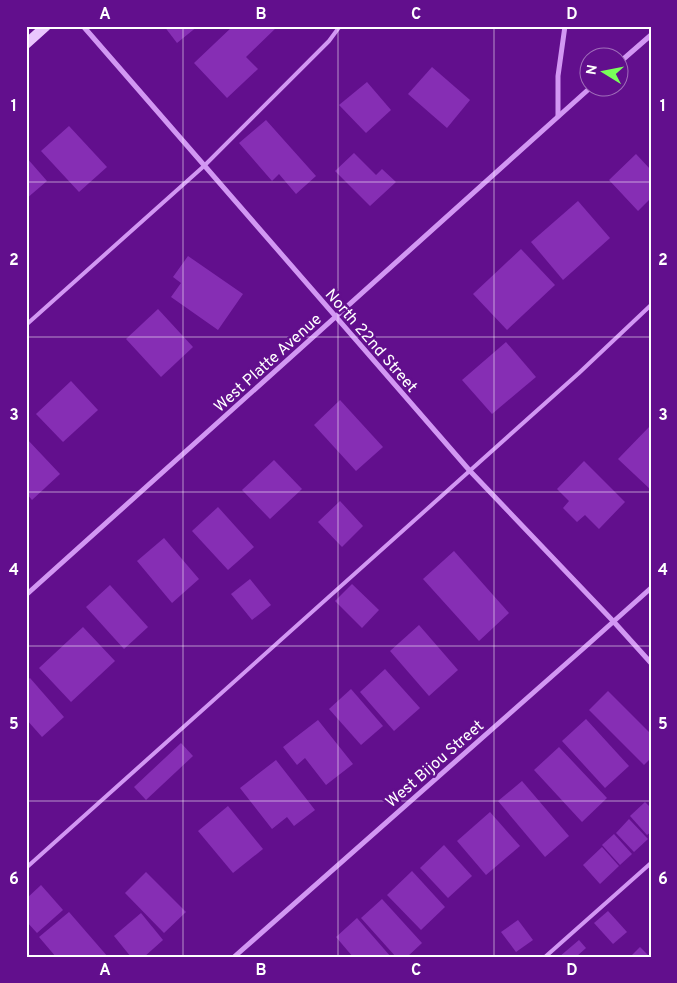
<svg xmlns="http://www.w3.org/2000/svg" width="677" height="983" viewBox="0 0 677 983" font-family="Overpass,sans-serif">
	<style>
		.building { fill: #862eb4 }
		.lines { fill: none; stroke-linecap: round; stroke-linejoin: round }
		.service { stroke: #d297f3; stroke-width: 4 }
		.minor { stroke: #d297f3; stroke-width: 5 }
		.secondary { stroke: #eac6fd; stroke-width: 10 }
		.grid { fill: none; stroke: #fff; stroke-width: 1; stroke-opacity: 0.55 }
		.labels { text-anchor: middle; stroke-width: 5; stroke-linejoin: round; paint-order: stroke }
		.street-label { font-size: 16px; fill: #fff; stroke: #620f8d }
		.neatline { fill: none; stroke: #fff; stroke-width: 2 }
		.grid-label { font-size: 16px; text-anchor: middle; font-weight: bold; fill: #fff }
	</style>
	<rect width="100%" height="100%" fill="#620f8d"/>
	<g class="building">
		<path d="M 164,26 L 198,26 L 177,43 Z"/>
		<path d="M 233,26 L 278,26 L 246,57 L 258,69 L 227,98 L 194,63 Z"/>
		<path d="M 432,67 L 470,100 L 447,128 L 408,94 Z"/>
		<path d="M 367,82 L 391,110 L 366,133 L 339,105 Z"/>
		<path d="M 266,120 L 316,176 L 296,194 L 279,174 L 272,181 L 239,143 Z"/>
		<path d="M 69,126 L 107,167 L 79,192 L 41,151 Z"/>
		<path d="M 354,153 L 376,175 L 382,169 L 396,182 L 370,206 L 335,171 Z"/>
		<path d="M 636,154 L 651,170 L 651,201 L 649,200 L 638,211 L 609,180 Z"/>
		<path d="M 26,157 L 47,181 L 26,199 Z"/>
		<path d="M 578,201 L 610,238 L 563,280 L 531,242 Z"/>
		<path d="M 521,249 L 555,285 L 507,330 L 473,294 Z"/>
		<path d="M 188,256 L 243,294 L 218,330 L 171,297 L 181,283 L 173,277 Z"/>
		<path d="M 158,309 L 193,347 L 161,377 L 126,339 Z"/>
		<path d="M 506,342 L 536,377 L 492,414 L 462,380 Z"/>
		<path d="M 71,381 L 98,410 L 63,442 L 36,414 Z"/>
		<path d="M 340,400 L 383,447 L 356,471 L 314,425 Z"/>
		<path d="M 651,425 L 651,490 L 618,459 Z"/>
		<path d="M 26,438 L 60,474 L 32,500 L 26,493 Z"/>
		<path d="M 274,460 L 302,489 L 270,519 L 242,490 Z"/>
		<path d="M 584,461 L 625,502 L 599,529 L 585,515 L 577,522 L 563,508 L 569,501 L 557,489 Z"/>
		<path d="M 340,501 L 363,526 L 342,547 L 318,522 Z"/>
		<path d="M 218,507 L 254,547 L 228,570 L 192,531 Z"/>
		<path d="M 164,538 L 199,579 L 172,603 L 137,561 Z"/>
		<path d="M 454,551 L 509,613 L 479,641 L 423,579 Z"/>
		<path d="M 250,579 L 271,605 L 252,620 L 231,594 Z"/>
		<path d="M 352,584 L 379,610 L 362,628 L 335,601 Z"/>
		<path d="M 110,585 L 148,627 L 124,649 L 86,607 Z"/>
		<path d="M 419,625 L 458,670 L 429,696 L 390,651 Z"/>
		<path d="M 83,627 L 115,661 L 71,702 L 39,668 Z"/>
		<path d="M 385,669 L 420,708 L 394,731 L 360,692 Z"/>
		<path d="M 30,678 L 64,717 L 42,737 L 26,719 L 26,681 Z"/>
		<path d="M 351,689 L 383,726 L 361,745 L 329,709 Z"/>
		<path d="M 608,691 L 651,734 L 651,758 L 644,765 L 589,710 Z"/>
		<path d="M 586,719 L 629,766 L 605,788 L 562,741 Z"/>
		<path d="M 318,720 L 353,764 L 326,785 L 305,758 L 297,765 L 283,747 Z"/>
		<path d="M 181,743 L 193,756 L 146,800 L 134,787 Z"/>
		<path d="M 559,747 L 607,798 L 582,822 L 534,770 Z"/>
		<path d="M 276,760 L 315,810 L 294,826 L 287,817 L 272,829 L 240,788 Z"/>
		<path d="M 522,781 L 569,836 L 545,857 L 498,801 Z"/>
		<path d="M 645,802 L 651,808 L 651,832 L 647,835 L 630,816 Z"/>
		<path d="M 228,806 L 263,849 L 233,873 L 198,831 Z"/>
		<path d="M 490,812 L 520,846 L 486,875 L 457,841 Z"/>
		<path d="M 629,819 L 648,839 L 634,852 L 616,833 Z"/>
		<path d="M 614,834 L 632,854 L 620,865 L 602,845 Z"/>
		<path d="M 444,845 L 472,876 L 448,898 L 420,868 Z"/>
		<path d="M 602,847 L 619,866 L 600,884 L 583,865 Z"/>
		<path d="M 412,871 L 445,907 L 421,930 L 387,895 Z"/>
		<path d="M 146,872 L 186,912 L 164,933 L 125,893 Z"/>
		<path d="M 41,885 L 63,910 L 37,933 L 26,921 L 26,899 Z"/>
		<path d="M 382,899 L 422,943 L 407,957 L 396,957 L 361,918 Z"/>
		<path d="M 608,911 L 627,932 L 613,944 L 594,923 Z"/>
		<path d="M 69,912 L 108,957 L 56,957 L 39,937 Z"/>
		<path d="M 141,913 L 163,940 L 144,957 L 131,957 L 114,936 Z"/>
		<path d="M 357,918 L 391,957 L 353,957 L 336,937 Z"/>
		<path d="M 518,920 L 533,940 L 516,952 L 501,932 Z"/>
		<path d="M 579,940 L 586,948 L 576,957 L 559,957 Z"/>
		<path d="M 640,947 L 650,957 L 630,957 Z"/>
	</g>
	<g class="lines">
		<g class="service">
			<path d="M 26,325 L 204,166 L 329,41 L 340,26"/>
			<path d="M 26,868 L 579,373 L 651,305"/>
			<path d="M 545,957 L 651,863"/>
		</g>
		<g class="minor">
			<path d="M 83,26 L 470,471 L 614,622 L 651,663"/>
			<path d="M 620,62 L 651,35"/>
			<path d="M 558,116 L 558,76 L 565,26"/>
			<path d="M 26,595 L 590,88"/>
			<path d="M 234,957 L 585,647 L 651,588"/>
		</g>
		<path class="secondary" d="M 26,44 L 46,26"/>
	</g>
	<path class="grid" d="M 183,26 L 183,957M 338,26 L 338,957M 494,26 L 494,957M 26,182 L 651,182M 26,337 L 651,337M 26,492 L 651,492M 26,646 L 651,646M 26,801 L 651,801"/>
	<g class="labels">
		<g class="street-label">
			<text transform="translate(372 340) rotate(49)" y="6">North 22nd Street</text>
			<text transform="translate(267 362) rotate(-42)" y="6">West Platte Avenue</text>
			<text transform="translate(434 763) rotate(-41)" y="6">West Bijou Street</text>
		</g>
	</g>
	<rect width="677" height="983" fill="none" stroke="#620f8d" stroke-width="55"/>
	<g transform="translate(604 72) rotate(280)"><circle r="24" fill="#620f8d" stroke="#a16fbb"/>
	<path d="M0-4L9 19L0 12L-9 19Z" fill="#79ff59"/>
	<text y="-8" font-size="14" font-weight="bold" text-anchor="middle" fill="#ffffff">N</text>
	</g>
	<rect x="28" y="28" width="622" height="928" class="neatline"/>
	<g class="grid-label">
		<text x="105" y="19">A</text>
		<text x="261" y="19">B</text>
		<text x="416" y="19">C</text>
		<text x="572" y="19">D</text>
		<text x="14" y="111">1</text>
		<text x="663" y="111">1</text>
		<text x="14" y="265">2</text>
		<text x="663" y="265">2</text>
		<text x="14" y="420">3</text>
		<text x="663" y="420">3</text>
		<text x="14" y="575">4</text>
		<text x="663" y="575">4</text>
		<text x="14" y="729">5</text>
		<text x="663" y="729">5</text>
		<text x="14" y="884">6</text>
		<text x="663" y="884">6</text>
		<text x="105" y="975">A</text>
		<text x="261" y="975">B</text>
		<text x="416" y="975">C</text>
		<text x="572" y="975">D</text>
	</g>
</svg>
